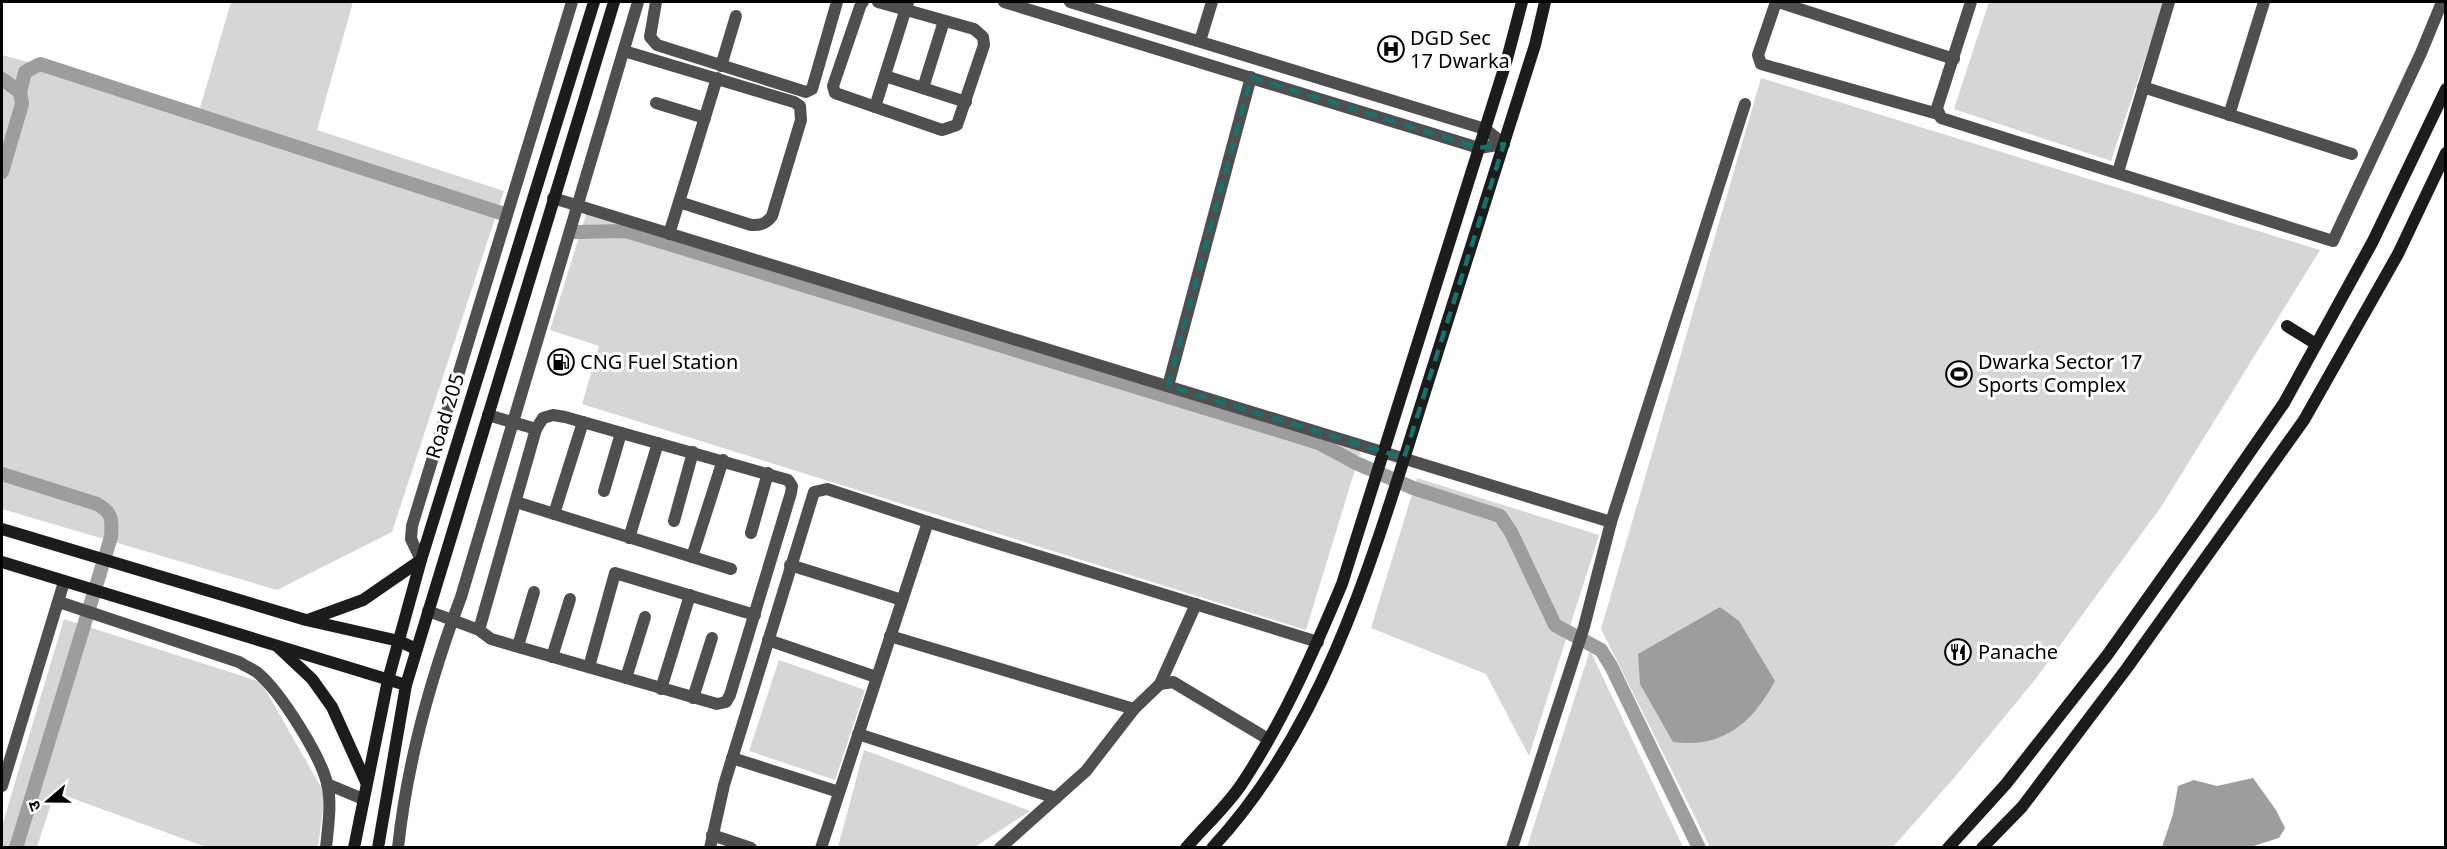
<svg xmlns="http://www.w3.org/2000/svg" width="2447" height="849" viewBox="0 0 2447 849" font-family="'Noto Sans','Noto Sans Devanagari',sans-serif">
	<style>
		.green { fill: #d6d6d6 }
		.water { fill: #9d9d9d }
		.lines { fill: none; stroke-linecap: round; stroke-linejoin: round }
		.canal { stroke: #9d9d9d; stroke-width: 14 }
		.street { stroke: #4f4f4f; stroke-width: 12 }
		.secondary { stroke: #1c1c1c; stroke-width: 12 }
		.marked { fill: none; stroke: #0f766e; stroke-width: 4.5; stroke-dasharray: 12 8; stroke-linejoin: round }
		.labels { text-anchor: middle; stroke-width: 6; stroke-linejoin: round; paint-order: stroke }
		.poi-label { font-size: 20px; fill: #000; stroke: #fff; text-anchor: start }
		.street-label { font-size: 20px; fill: #000; stroke: #fff }
	</style>
	<rect width="100%" height="100%" fill="#fff"/>
	<g class="green">
		<path d="M 231,2 L 353,2 L 317,130 L 504,191 L 392,532 L 277,590 L 2,509 L 2,55 L 200,108 Z"/>
		<path d="M 1989,2 L 2164,2 L 2111,161 L 1954,109 Z"/>
		<path d="M 1761,78 L 2320,250 L 2161,507 L 2034,681 L 1954,778 L 1893,847 L 1710,847 L 1601,629 Z"/>
		<path d="M 588,208 L 1361,450 L 1306,630 L 582,404 L 599,346 L 550,330 Z"/>
		<path d="M 1417,478 L 1599,535 L 1529,756 L 1486,674 L 1371,628 Z"/>
		<path d="M 64,619 L 261,682 L 325,794 L 318,847 L 206,847 L 55,792 L 37,847 L 2,848 L 2,826 Z"/>
		<path d="M 1590,650 L 1683,847 L 1527,847 Z"/>
		<path d="M 779,660 L 865,690 L 835,780 L 749,751 Z"/>
		<path d="M 864,750 L 1030,811 L 975,847 L 838,847 Z"/>
	</g>
	<g class="water">
		<path d="M 1720,607 L 1739,621 L 1775,681 C 1753,722 1723,749 1673,742 L 1640,684 L 1638,654 Z"/>
		<path d="M 2253,778 L 2276,810 L 2285,828 L 2279,838 L 2250,847 L 2162,847 L 2173,814 L 2178,786 L 2194,780 L 2217,786 Z"/>
	</g>
	<g class="lines">
		<g class="canal">
			<path d="M 2,79 L 20,92 L 22,104 L 2,172"/>
			<path d="M 20,92 L 25,72 L 40,64 L 501,213"/>
			<path d="M 575,232 L 626,231 L 1319,443 L 1356,463 L 1413,488 L 1500,516 L 1511,532 L 1555,625 L 1601,650 L 1611,666 L 1699,848"/>
			<path d="M 2,474 L 97,504 C 113,513 112,520 111,537 L 16,848"/>
		</g>
		<g class="street">
			<path d="M 656,2 L 650,37 L 657,45 L 806,92 L 812,89 L 837,2"/>
			<path d="M 863,2 L 861,4 L 833,86 L 835,93 L 942,130 L 957,125 L 984,45 L 983,37 L 974,29 L 878,2"/>
			<path d="M 1004,2 L 1479,148 L 1504,144"/>
			<path d="M 1070,2 L 1485,129 L 1504,144"/>
			<path d="M 1776,2 L 1758,55 L 1761,64 L 1938,114"/>
			<path d="M 1778,2 L 1954,59"/>
			<path d="M 1971,2 L 1937,108 L 1941,118 L 2333,241 L 2421,53 L 2442,2"/>
			<path d="M 1200,41 L 1212,2"/>
			<path d="M 624,51 L 794,102 L 800,106 L 801,120 L 772,216 C 766,224 761,225 751,225 L 679,202 L 717,78"/>
			<path d="M 721,66 L 736,16"/>
			<path d="M 885,76 L 966,102"/>
			<path d="M 2143,87 L 2352,154"/>
			<path d="M 923,88 L 944,21"/>
			<path d="M 656,103 L 705,118"/>
			<path d="M 875,107 L 908,2"/>
			<path d="M 2229,115 L 2264,2"/>
			<path d="M 2118,172 L 2169,2"/>
			<path d="M 553,198 L 1611,522"/>
			<path d="M 669,234 L 679,202"/>
			<path d="M 1168,386 L 1251,77"/>
			<path d="M 604,491 L 621,433"/>
			<path d="M 516,502 L 731,569"/>
			<path d="M 554,514 L 583,422"/>
			<path d="M 674,521 L 693,452"/>
			<path d="M 751,533 L 768,473"/>
			<path d="M 629,538 L 658,443"/>
			<path d="M 692,557 L 723,460"/>
			<path d="M 421,560 L 411,539 L 412,526 L 572,2"/>
			<path d="M 790,565 L 902,600"/>
			<path d="M 59,602 L 239,662 C 245,666 253,669 259,674 C 281,693 320,755 327,783 C 332,803 328,827 326,848"/>
			<path d="M 428,611 L 479,630 L 491,639 L 717,704 L 726,702 L 730,695 L 791,493 L 792,486 L 788,480 L 565,417 L 553,415 L 543,418 L 536,429 L 488,415"/>
			<path d="M 479,630 L 536,429"/>
			<path d="M 890,636 L 1134,709"/>
			<path d="M 768,640 L 876,677"/>
			<path d="M 518,646 L 534,592"/>
			<path d="M 552,657 L 570,599"/>
			<path d="M 589,667 L 615,573 L 755,615"/>
			<path d="M 626,678 L 645,617"/>
			<path d="M 1160,684 L 1196,604"/>
			<path d="M 661,689 L 690,595"/>
			<path d="M 693,698 L 712,638"/>
			<path d="M 858,734 L 1056,798"/>
			<path d="M 732,758 L 839,792"/>
			<path d="M 327,784 L 363,799"/>
			<path d="M 2,786 L 64,582"/>
			<path d="M 712,835 L 751,848"/>
			<path d="M 398,848 C 407,762 431,677 461,597 L 638,2"/>
			<path d="M 710,848 L 724,785 L 814,492 L 827,489 L 928,522"/>
			<path d="M 821,848 L 928,522 L 1318,642"/>
			<path d="M 1000,848 L 1086,771 L 1134,709 L 1160,684 L 1173,682 L 1268,739"/>
			<path d="M 1512,848 L 1584,627 L 1611,522 L 1745,104"/>
		</g>
		<g class="secondary">
			<path d="M 2287,326 L 2316,344"/>
			<path d="M 2,529 L 306,620 L 399,641 L 416,649"/>
			<path d="M 2,562 L 406,685"/>
			<path d="M 308,620 L 363,600 L 421,560"/>
			<path d="M 279,648 L 312,679 L 332,707 L 366,782"/>
			<path d="M 354,848 L 388,680 L 421,560 L 594,2"/>
			<path d="M 378,848 L 406,685 L 614,2"/>
			<path d="M 1186,848 C 1204,827 1226,807 1241,785 C 1283,722 1313,653 1342,584 L 1507,59 L 1522,2"/>
			<path d="M 1212,848 C 1326,726 1375,551 1424,395 C 1461,279 1498,162 1535,45 L 1545,2"/>
			<path d="M 1948,848 L 2006,784 L 2108,654 L 2201,523 L 2284,403 L 2373,241 L 2446,89"/>
			<path d="M 1982,848 L 2022,807 L 2127,668 L 2304,420 L 2398,254 L 2446,153"/>
		</g>
	</g>
	<path class="marked" d="M 1251,77 L 1479,148 L 1504,144 L 1404,458 L 1168,386 Z"/>
	<defs>
		<g id="hospital-ring" transform="scale(1.35)"><circle r="9.5" fill="#fff" stroke="#000" stroke-width="1.5"/><path d="M-5-5h3v3.5h4V-5h3V5h-3V1.5h-4V5h-3Z" fill="#000"/></g>
		<g id="fuel-ring" transform="scale(1.35)"><circle r="9.5" fill="#fff" stroke="#000" stroke-width="1.5"/><path d="M-5.5-6h7V0h2V4h1.3V-2.5L3-4.5l.8-.8L6-3V5H2.5V1h-1V6h-7ZM-4.2-4.7v3.2H.2V-4.7Z" fill="#000"/></g>
		<g id="stadium-ring" transform="scale(1.35)"><circle r="9.5" fill="#fff" stroke="#000" stroke-width="1.5"/><path d="M0-5a6.5 5 0 1 0 0 10a6.5 5 0 1 0 0-10ZM-3.5-1.8h7v3.6h-7Z" fill="#000"/></g>
		<g id="restaurant-ring" transform="scale(1.35)"><circle r="9.5" fill="#fff" stroke="#000" stroke-width="1.5"/><path d="M-5-6h1v4h1v-4h1v4h1v-4h1v5L-1.5 .5V6h-2V.5L-5-1ZM5-6V6H3V1.5H1.5Q1.5-4 5-6Z" fill="#000"/></g>
	</defs>
	<g fill-rule="evenodd">
		<use href="#hospital-ring" x="1391" y="49"/>
		<use href="#fuel-ring" x="561" y="362"/>
		<use href="#stadium-ring" x="1959" y="374"/>
		<use href="#restaurant-ring" x="1958" y="652"/>
	</g>
	<g class="labels">
		<g class="poi-label">
			<text x="1410" y="45">DGD Sec<tspan x="1410" dy="23">17 Dwarka</tspan></text>
			<text x="580" y="369">CNG Fuel Station</text>
			<text x="1978" y="369">Dwarka Sector 17<tspan x="1978" dy="23">Sports Complex</tspan></text>
			<text x="1978" y="659">Panache</text>
		</g>
		<g class="street-label">
			<text transform="translate(445 416) rotate(-73)" y="7">Road 205</text>
		</g>
	</g>
	<rect width="2447" height="849" fill="none" stroke="#000000" stroke-width="6"/>
	<g transform="translate(48 801) rotate(250)" stroke="#ffffff" stroke-width="4.5" paint-order="stroke">
	<path d="M0-4.5L10 22L0 15L-10 22Z" fill="#000000"/>
	<text y="-9" font-size="16" font-weight="bold" text-anchor="middle" fill="#000000">उ</text>
	</g>
</svg>
